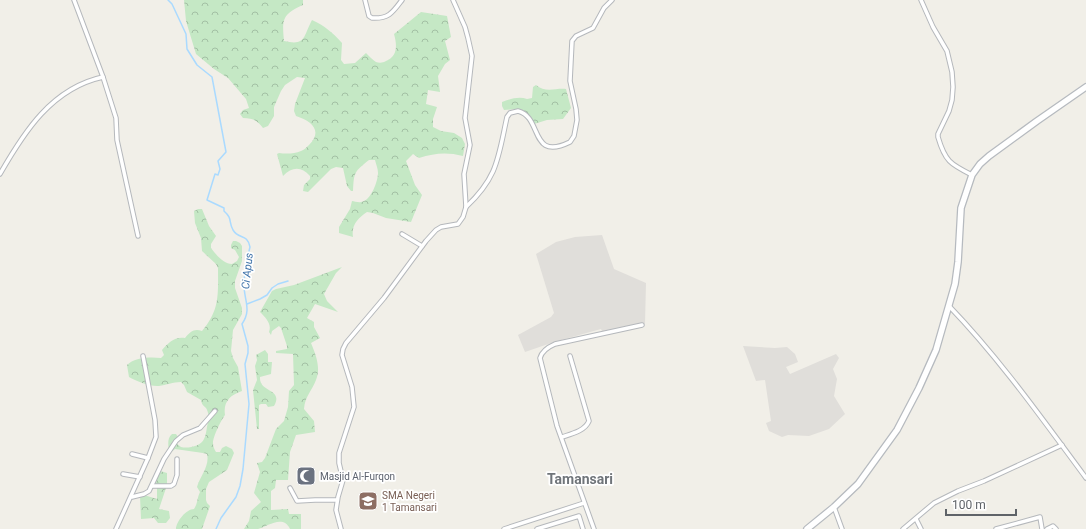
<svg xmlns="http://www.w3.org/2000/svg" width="1086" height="529" viewBox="0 0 1086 529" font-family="Roboto,sans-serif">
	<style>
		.industrial { fill: #e0deda }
		.forest { fill: url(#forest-crowns) }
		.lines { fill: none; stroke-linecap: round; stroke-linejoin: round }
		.stream { stroke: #aadaff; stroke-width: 1.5 }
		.street-casing { stroke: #b5b8bc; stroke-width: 5.5 }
		.secondary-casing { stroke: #b6babf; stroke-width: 8 }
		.street { stroke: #fff; stroke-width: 3.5 }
		.secondary { stroke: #fff; stroke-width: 5.5 }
		.labels { text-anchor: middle; stroke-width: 3.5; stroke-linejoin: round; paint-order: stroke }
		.worship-label { font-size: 10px; fill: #5b616d; stroke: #fff; text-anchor: start }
		.education-label { font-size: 10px; fill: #785e54; stroke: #fff; text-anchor: start }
		.water-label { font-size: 11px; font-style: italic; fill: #4174aa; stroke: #fff }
		.district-label { font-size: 14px; font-weight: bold; fill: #70757a; stroke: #fff }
	</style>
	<defs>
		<pattern id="forest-crowns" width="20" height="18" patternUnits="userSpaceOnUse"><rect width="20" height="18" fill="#c5e8c5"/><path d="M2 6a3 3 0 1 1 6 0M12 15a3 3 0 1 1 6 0" fill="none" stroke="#a3c0a4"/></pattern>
	</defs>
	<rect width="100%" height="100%" fill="#f1efe8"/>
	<g class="industrial">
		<path d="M 602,235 L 614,269 L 646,283 L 645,324 L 603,333 L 601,329 L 554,342 L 525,352 L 518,335 L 551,317 L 554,313 L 536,254 L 556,242 L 575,237 Z"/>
		<path d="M 743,346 L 775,348 L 787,347 L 795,354 L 798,362 L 786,367 L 790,374 L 836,354 L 839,358 L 833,369 L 837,379 L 834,396 L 845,414 L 829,429 L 809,436 L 788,435 L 782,437 L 769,431 L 766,423 L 771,421 L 765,380 L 756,381 Z"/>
	</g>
	<g class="forest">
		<path d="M 184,0 L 303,0 L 303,5 C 282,14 282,20 284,41 C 306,46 303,37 312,20 C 325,26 332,32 342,43 L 341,60 L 344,64 L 355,63 L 366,53 C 369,56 373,60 376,62 C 379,63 383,63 386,61 C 398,56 397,45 394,34 L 421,12 L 447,16 L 451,37 L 445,41 L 450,60 L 445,64 L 438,76 L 440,92 L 428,90 L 426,104 L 437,107 L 433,119 L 433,127 L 441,131 L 454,133 L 462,138 L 465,144 L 463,156 C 447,152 435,153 419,158 L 413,154 L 406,161 L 415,185 L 422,195 L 411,222 L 386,218 L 373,213 L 367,212 C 358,218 351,225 353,237 L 339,233 L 339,227 L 350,209 L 352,201 C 354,201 359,203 361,202 C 371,201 378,181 378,173 C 378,169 376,164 375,160 L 369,160 C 354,172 354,172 353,191 L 351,191 L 347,186 L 343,168 L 336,167 L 331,169 L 308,192 L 303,191 L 304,185 L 310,179 L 310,176 C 301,166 292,167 283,176 L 277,154 L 279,153 C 286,154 294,154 301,151 C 304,150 306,148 309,145 C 323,131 312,121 296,116 L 294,111 L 295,104 L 305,78 L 297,77 L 285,85 L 281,91 L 274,107 L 274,116 L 268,126 L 263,128 C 257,120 252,118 243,118 L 240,114 L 243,110 L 249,108 L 246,99 L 228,78 L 214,69 L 196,54 L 186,21 Z"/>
		<path d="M 536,85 C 545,93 555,88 566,89 L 571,108 L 563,119 L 547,120 L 534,124 L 532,124 L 524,112 L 516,109 L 504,110 L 502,106 L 502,102 C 510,99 519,96 527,99 L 532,98 L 533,87 Z"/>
		<path d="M 198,209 L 202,209 L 209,226 L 216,236 L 211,244 L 211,248 C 216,255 224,264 232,264 L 237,261 L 239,257 L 235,250 L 231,248 L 231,245 L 233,241 L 236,241 L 240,243 L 242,246 L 242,261 L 235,281 L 235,288 L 242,308 L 242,314 L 233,330 L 231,351 L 233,358 L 238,367 L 242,391 C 230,395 223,402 225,415 C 221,420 213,437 213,443 C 213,446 214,449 216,452 L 220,452 L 222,448 L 226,446 L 232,449 L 234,453 L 227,470 L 209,482 L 206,489 L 206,500 L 207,503 L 210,506 L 202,529 L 176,529 C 176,522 186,509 194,509 C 198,503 197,498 200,492 L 197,487 C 200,476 210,466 207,454 L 203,453 L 175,449 L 169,454 C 169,447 166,439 172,434 L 176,434 L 178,437 L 176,439 L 176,443 C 178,444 179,446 181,447 C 188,449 201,446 204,439 C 207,433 206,427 209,420 C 209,417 208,411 206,408 C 203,405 202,405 201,400 L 187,392 L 184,385 L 181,382 C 173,382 166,385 159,386 C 151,387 136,381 129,377 L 127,365 C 135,357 151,357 161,358 L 164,355 L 162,350 C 168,343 175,336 185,338 C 190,332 194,328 202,331 C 220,310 218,294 218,268 L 216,264 L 202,251 L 201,238 L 195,223 L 194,211 Z"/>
		<path d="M 342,267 L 336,273 L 324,294 L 327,301 L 338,312 L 315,304 L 307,318 L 314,322 L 314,327 L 320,338 L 311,343 C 316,355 321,368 316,380 C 312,391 305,396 304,409 L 314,421 L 315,432 L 296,435 L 290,452 L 288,480 L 276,480 L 275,488 L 271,491 L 271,510 L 288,509 L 289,514 L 301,514 L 301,529 L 290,529 C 283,514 267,527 258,529 C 254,529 248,529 244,529 L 249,521 L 251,511 L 261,502 L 254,493 L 260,472 L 257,463 L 262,462 L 265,458 L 276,429 L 284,421 L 288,407 L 289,391 L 294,385 L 293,354 L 276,353 L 276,351 L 287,349 L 287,346 L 281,328 L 279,326 L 272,331 L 271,335 L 269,332 C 272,324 266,318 260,312 L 272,291 L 276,289 L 294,285 Z"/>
		<path d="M 265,350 L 268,354 L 268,362 L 272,362 L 271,374 L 260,377 C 259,393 284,388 274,406 L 268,407 L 266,404 L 261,404 L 259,405 L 259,429 L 257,429 L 253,390 L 257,380 L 255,366 L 257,360 L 256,355 Z"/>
		<path d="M 157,470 L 167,473 L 167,485 L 159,509 L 169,511 L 170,518 L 166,523 L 158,523 L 154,518 L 141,519 L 140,496 L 144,495 L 157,499 L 157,488 L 151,484 Z"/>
	</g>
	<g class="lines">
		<g class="stream">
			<path d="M 168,0 L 172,4 L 186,34 L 187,49 L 197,65 L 212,77 L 226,152 L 218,161 L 220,169 L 218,175 L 215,174 L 207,200 L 224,208 L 224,211 C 233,219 228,221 233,230 C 239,240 247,233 250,247 C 247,259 244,272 244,285 C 244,300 252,310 242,324 L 248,346 L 248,353 L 245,364 L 249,404 L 243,469 L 240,486 L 236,497 L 221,518 L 216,529"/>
			<path d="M 247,304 L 260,299 L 267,295 L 272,288 L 278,284 L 288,281"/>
		</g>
		<g class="street-casing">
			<g id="street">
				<path d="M 365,0 L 369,16 L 372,18 C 389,19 393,12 402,0"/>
				<path d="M 921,0 L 933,27 L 947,51 L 952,72 L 953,87 L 952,100 L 949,111 L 938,134 L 938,137 C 945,161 950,164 972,175"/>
				<path d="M 103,77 L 116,118 L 117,140 L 138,236"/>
				<path d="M 0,174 C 24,132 52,88 103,77 L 74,0"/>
				<path d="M 466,207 C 498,177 498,158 507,117 L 510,113 L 518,111 C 543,117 529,162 570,142 L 574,136 L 577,120 L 576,109 L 570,81 L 572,41 L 576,36 L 593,28 L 604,8 L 612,0"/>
				<path d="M 402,234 L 422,246"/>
				<path d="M 949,306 C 1000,359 1043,420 1086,478"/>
				<path d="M 562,437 C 571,434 585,431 589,421 L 570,356"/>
				<path d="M 132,454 L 148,458"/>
				<path d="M 123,474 L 140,477"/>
				<path d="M 152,486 L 171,486 L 174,484 L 177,475 L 177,459"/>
				<path d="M 290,488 L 297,501 L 315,500 L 337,500"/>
				<path d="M 132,497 L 144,494 L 149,491 L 164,459 L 176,441 L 183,435 L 200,428 L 215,411"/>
				<path d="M 834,507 L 842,529"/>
				<path d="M 916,519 L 921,529"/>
				<path d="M 116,529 L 148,458 L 156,437 L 155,420 L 143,356"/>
				<path d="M 341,529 L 336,510 L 338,497 L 343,480 L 339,463 L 339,453 L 354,407 L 352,387 L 342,355 L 343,349 L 346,343 L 384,298 L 426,241 L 436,230 L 441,227 L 458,224 L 463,217 L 466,207 L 464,174 L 470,145 L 465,118 L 472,56 L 468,38 L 465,27 L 453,0"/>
				<path d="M 504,529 L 584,503"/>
				<path d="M 537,529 L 579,516 L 583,529"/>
				<path d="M 594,529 L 557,426 L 540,358 C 542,351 548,347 555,344 L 642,325"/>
				<path d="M 903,529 L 934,503 L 958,491 L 984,481 L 1062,445"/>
				<path d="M 996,529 L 1040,517 L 1042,529"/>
				<path d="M 1047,529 L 1053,526 L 1056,529"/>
			</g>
		</g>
		<g class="secondary-casing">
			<path id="secondary" d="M 807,529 L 834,507 L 858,484 L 897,430 L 919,388 L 936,350 L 955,284 L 958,262 L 961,208 L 972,175 L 980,164 L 989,156 L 1037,121 L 1086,87"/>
		</g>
		<use href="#street" class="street"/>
		<use href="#secondary" class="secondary"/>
	</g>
	<defs>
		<g id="mosque-square" transform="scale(1)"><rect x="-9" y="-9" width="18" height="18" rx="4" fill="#6b7280" stroke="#fff"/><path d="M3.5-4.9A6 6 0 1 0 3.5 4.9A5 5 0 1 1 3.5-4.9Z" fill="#fff"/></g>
		<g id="school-square" transform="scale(1)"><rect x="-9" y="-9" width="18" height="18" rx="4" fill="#8d6e63" stroke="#fff"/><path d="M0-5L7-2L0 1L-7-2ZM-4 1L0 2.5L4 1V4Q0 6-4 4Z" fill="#fff"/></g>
	</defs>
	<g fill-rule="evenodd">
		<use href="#mosque-square" x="306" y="476"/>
		<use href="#school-square" x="368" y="501"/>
	</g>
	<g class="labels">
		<g class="worship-label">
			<text x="320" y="480">Masjid Al-Furqon</text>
		</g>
		<g class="education-label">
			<text x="382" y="499">SMA Negeri<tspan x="382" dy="12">1 Tamansari</tspan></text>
		</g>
		<g class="water-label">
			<text transform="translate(247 271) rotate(-84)" y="4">Ci Apus</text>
		</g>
		<g class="district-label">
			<text x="580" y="484">Tamansari</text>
		</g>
	</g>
	<path d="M946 509v6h70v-6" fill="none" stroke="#5f6368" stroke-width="2"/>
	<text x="952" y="509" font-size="12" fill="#5f6368" stroke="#ffffff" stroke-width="3" paint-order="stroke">100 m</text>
</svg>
